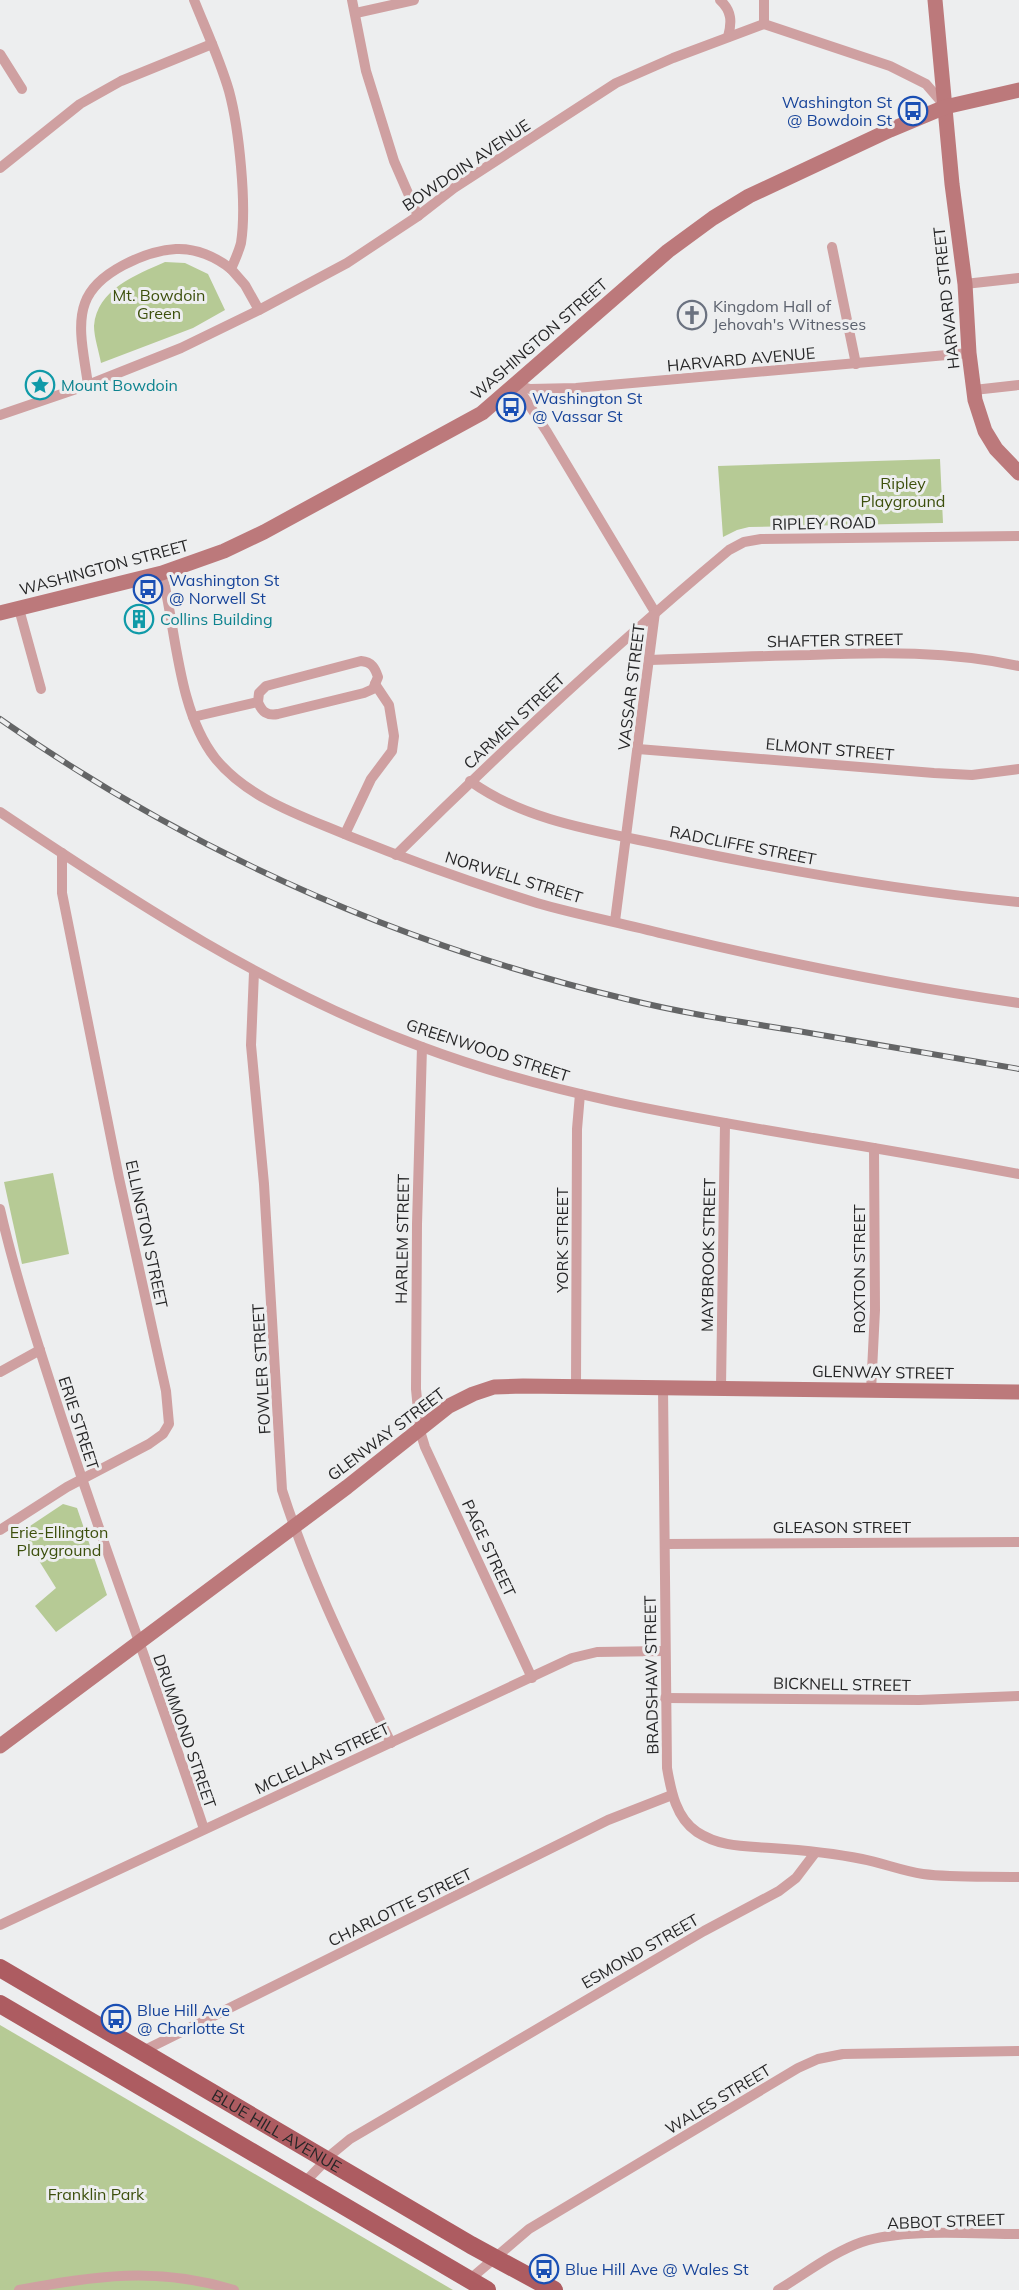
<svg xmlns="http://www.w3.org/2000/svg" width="1019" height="2290" viewBox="0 0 1019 2290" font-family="Mulish,sans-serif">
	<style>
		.green { fill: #b6ca95 }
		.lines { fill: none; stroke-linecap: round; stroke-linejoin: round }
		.street { stroke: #cfa0a1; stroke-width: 10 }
		.secondary { stroke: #bc797b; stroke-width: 15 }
		.primary { stroke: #ad5c61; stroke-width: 18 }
		.rail-casing { stroke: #646566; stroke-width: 6 }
		.rail { stroke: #edeeef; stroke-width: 4; stroke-dasharray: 11; stroke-linecap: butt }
		.labels { text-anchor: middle; stroke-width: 6; stroke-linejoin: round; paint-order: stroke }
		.transit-label { font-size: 16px; fill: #164399; stroke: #edeeef; text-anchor: start }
		.street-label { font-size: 16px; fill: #262627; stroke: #edeeef }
		.park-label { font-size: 16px; fill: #3c4f0c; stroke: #edeeef }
		.worship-label { font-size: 16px; fill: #5b616d; stroke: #edeeef; text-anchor: start }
		.culture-label { font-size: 16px; fill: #0d838f; stroke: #edeeef; text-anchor: start }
	</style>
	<rect width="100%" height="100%" fill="#edeeef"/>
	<g class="green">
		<path d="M 165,262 L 185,263 L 208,274 L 225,310 L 193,328 L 101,363 C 99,352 94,337 94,326 C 97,289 136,275 165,262 Z"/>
		<path d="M 940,459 L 943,523 L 749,527 L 737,530 L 723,537 L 718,466 Z"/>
		<path d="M 53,1173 L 69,1254 L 22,1264 L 4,1182 Z"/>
		<path d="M 63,1504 L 77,1508 L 107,1595 L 56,1632 L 35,1606 L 56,1588 L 21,1532 Z"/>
		<path d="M 0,2025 L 453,2290 L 0,2290 Z"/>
	</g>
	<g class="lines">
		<g class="street">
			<path d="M 194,0 C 206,30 220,60 229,91 C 239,128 247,205 241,243 C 239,251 235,260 231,269 L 245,285 L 259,310"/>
			<path d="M 352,0 L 366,71 L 394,161 L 418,216"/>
			<path d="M 720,0 C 732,11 732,22 728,37"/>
			<path d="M 764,0 L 764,24"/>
			<path d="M 356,13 L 414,0"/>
			<path d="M 0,54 L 22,89"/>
			<path d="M 0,168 L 80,104 L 121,81 L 212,44"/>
			<path d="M 832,247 L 856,364"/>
			<path d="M 965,284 L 1019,278"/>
			<path d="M 88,385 C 85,360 76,327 85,303 C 96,272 146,251 176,249 C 196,248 216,257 231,269"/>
			<path d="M 516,385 L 547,432 L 655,612 L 615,921"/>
			<path d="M 516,385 L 530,389 L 576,388 L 969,353"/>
			<path d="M 974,390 L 1019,385"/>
			<path d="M 0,415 L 88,385 L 181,348 L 259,310 L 347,263 L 418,216 L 454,188 L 616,83 L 673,58 L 764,24 L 890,66 L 926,84 L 945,106"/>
			<path d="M 162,573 C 176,630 178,711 215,758 C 248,799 302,816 349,836 C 411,861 473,883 537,903 C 578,915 622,923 664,934 C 781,962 900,986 1019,1003"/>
			<path d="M 19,609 L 41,689"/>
			<path d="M 650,660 C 703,658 757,656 810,655 C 880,652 950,651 1019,666"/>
			<path d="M 193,717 L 258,702 C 262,712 267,716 278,714 L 364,693 L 373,689 L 378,677 C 375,668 372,662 361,661 L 266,686 L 259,693 L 258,702"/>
			<path d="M 638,749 L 934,773 L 972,775 L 1019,769"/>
			<path d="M 470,781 C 528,823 604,832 673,847 C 787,871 902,891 1019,902"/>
			<path d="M 0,812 C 134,902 270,991 422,1047 C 548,1094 681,1116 813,1138 C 882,1149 950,1161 1019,1174"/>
			<path d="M 345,834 L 371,779 L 392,751 L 394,736 L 389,705 L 375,684"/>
			<path d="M 396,855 C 503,749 613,647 729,550 L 744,542 L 761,539 L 1019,536"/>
			<path d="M 254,972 L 251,1045 L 264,1184 L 282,1490 C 310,1578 351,1660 391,1743"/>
			<path d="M 422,1047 L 417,1224 L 416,1389 L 420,1431 L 425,1447 L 532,1678"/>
			<path d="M 0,1209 C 14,1270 33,1329 52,1388 C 99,1536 155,1681 204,1829"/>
			<path d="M 0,1372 L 40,1350"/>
			<path d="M 576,1387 L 577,1129 L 580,1094"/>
			<path d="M 663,1387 L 667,1768 C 671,1791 676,1818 697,1832 C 720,1847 744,1846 771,1848 C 801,1850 833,1853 862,1859 C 883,1863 902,1871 923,1874 C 955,1878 987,1876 1019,1877"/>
			<path d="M 721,1387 L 725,1123"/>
			<path d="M 871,1391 L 875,1310 L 874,1148"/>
			<path d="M 0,1530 L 67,1487 L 149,1444 L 163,1434 L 169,1424 L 166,1391 L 119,1178 L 62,893 L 62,853"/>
			<path d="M 665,1544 L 1019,1542"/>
			<path d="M 665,1698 L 919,1700 L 1019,1696"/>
			<path d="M 0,1925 L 572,1658 L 597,1652 L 664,1651"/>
			<path d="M 143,2051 L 608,1820 L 672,1795"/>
			<path d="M 304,2183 L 333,2153 L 350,2139 L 704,1931 L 779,1891 L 796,1878 L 815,1853"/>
			<path d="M 469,2280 L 529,2229 L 798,2068 L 818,2059 L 843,2054 L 1019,2051"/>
			<path d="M 19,2290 C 96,2276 156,2266 234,2290"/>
			<path d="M 778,2290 C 805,2274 833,2252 862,2242 C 904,2228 974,2234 1019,2234"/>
		</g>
		<g class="secondary">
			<path d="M 935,0 L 952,184 L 965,284 L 969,353 L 975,400 L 985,431 L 996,449 L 1019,473"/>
			<path d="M 0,613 L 162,573 L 224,551 L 264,532 L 482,413 L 668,251 L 713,218 L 749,196 L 890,130 L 945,107 L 1019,90"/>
			<path d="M 0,1746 L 347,1487 L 449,1406 L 473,1394 L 494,1387 L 523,1386 L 1019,1392"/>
		</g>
		<g class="primary">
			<path id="s1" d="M 0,1968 L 471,2245 L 554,2290"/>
			<path d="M 0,2004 L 487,2290"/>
		</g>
		<g class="rail-casing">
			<path id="rail" d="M 0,719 C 190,852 401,945 626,999 C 682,1013 740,1022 798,1031 C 871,1044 945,1056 1019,1069"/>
		</g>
		<use href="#rail" class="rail"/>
	</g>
	<defs>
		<g id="bus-ring" transform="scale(1.5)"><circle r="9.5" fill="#edeeef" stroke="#1a4fb4" stroke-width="1.5"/><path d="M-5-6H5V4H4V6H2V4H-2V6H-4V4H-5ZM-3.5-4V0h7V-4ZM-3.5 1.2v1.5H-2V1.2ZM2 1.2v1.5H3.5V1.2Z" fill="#1a4fb4"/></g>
		<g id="church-ring" transform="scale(1.5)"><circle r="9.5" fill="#edeeef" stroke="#6b7280" stroke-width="1.5"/><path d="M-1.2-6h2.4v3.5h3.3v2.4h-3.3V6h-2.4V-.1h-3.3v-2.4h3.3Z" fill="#6b7280"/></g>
		<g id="sight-ring" transform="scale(1.5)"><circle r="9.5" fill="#edeeef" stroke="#0f9aa8" stroke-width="1.5"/><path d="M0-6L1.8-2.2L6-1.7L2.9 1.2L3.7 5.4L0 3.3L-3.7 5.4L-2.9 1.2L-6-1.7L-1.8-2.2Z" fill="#0f9aa8"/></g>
		<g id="building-ring" transform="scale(1.5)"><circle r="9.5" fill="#edeeef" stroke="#0f9aa8" stroke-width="1.5"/><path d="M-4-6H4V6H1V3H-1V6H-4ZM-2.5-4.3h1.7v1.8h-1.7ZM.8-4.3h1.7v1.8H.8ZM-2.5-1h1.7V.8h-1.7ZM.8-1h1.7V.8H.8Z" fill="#0f9aa8"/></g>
	</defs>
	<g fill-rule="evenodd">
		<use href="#bus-ring" x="913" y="111"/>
		<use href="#church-ring" x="692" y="315"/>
		<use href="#sight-ring" x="40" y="385"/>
		<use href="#bus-ring" x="511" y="407"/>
		<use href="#bus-ring" x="148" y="589"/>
		<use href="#building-ring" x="139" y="619"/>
		<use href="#bus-ring" x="116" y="2019"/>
		<use href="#bus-ring" x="544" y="2269"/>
	</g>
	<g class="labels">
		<g class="transit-label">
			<text x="892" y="108" text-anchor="end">Washington St<tspan x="892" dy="18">@ Bowdoin St</tspan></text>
			<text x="532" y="404">Washington St<tspan x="532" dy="18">@ Vassar St</tspan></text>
			<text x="169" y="586">Washington St<tspan x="169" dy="18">@ Norwell St</tspan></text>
			<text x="137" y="2016">Blue Hill Ave<tspan x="137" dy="18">@ Charlotte St</tspan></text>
			<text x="565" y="2275">Blue Hill Ave @ Wales St</text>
		</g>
		<g class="street-label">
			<text transform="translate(466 165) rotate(-34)" y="6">BOWDOIN AVENUE</text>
			<text transform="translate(946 298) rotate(-96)" y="6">HARVARD STREET</text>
			<text transform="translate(539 339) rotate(-41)" y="6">WASHINGTON STREET</text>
			<text transform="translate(741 359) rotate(-5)" y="6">HARVARD AVENUE</text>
			<text transform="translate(824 523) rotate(-1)" y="6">RIPLEY ROAD</text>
			<text transform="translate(104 567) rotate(-15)" y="6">WASHINGTON STREET</text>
			<text transform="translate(835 640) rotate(-1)" y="6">SHAFTER STREET</text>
			<text transform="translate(631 687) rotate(-83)" y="6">VASSAR STREET</text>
			<text transform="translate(514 721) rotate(-43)" y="6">CARMEN STREET</text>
			<text transform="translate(830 749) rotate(5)" y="6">ELMONT STREET</text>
			<text transform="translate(743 845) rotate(11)" y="6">RADCLIFFE STREET</text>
			<text transform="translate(514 877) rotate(17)" y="6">NORWELL STREET</text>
			<text transform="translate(488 1050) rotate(18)" y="6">GREENWOOD STREET</text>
			<text transform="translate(147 1234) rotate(78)" y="6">ELLINGTON STREET</text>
			<text transform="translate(402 1239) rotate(-89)" y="6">HARLEM STREET</text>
			<text transform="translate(562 1240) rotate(-90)" y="6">YORK STREET</text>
			<text transform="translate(708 1255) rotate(-89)" y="6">MAYBROOK STREET</text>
			<text transform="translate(859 1269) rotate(-90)" y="6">ROXTON STREET</text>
			<text transform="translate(261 1369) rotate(-93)" y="6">FOWLER STREET</text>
			<text transform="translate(883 1372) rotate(1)" y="6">GLENWAY STREET</text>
			<text transform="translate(79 1423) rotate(72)" y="6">ERIE STREET</text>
			<text transform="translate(386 1434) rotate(-37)" y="6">GLENWAY STREET</text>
			<text x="842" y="1533">GLEASON STREET</text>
			<text transform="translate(489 1548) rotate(65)" y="6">PAGE STREET</text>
			<text transform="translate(651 1675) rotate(-91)" y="6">BRADSHAW STREET</text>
			<text transform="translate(842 1684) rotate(1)" y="6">BICKNELL STREET</text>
			<text transform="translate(185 1731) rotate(71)" y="6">DRUMMOND STREET</text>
			<text transform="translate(322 1758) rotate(-25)" y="6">MCLELLAN STREET</text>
			<text transform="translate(400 1907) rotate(-26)" y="6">CHARLOTTE STREET</text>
			<text transform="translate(640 1951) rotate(-30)" y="6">ESMOND STREET</text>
			<text transform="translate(718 2099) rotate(-31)" y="6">WALES STREET</text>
			<text dy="6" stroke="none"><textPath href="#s1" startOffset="321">BLUE HILL AVENUE</textPath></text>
			<text transform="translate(946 2221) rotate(-2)" y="6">ABBOT STREET</text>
		</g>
		<g class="park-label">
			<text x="159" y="301">Mt. Bowdoin<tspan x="159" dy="18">Green</tspan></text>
			<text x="903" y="489">Ripley<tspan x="903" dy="18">Playground</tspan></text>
			<text x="59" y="1538">Erie-Ellington<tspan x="59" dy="18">Playground</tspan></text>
			<text x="96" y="2200">Franklin Park</text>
		</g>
		<g class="worship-label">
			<text x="713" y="312">Kingdom Hall of<tspan x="713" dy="18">Jehovah's Witnesses</tspan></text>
		</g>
		<g class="culture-label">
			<text x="61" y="391">Mount Bowdoin</text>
			<text x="160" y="625">Collins Building</text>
		</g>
	</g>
</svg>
